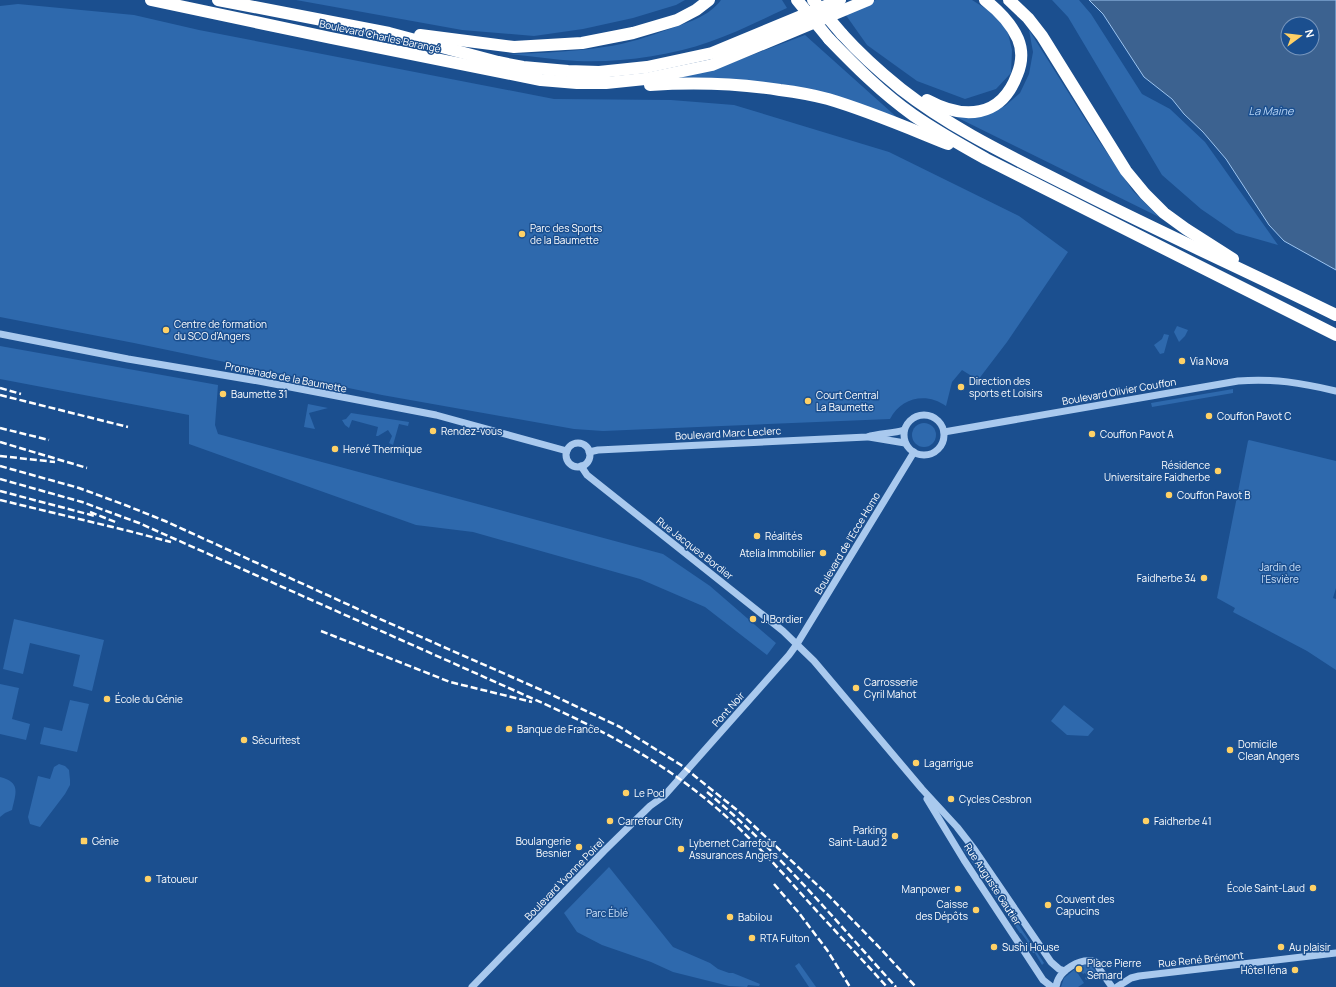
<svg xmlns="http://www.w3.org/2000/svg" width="1336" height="987" viewBox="0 0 1336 987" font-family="Manrope,sans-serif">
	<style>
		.green { fill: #2e69ad }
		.water { fill: #3c6290; stroke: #9cc4f0; fill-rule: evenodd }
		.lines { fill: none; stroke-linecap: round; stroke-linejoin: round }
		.minor { stroke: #a9c9ee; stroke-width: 7 }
		.highway { stroke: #fff; stroke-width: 12 }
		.rail { stroke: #fff; stroke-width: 2.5; stroke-dasharray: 7 3; stroke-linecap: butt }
		.highway-bridge { stroke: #fff; stroke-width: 12 }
		.poi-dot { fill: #ffd166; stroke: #1b4f8f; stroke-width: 1.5 }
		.labels { text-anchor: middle; stroke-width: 3; stroke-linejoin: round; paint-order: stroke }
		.street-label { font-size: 10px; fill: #fff; stroke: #1b4f8f }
		.poi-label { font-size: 10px; fill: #fff; stroke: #1b4f8f; text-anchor: start }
		.park-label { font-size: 10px; fill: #cfe3fa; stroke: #1b4f8f }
		.water-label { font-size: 11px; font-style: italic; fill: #b5d3f5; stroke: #1b4f8f }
	</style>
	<rect width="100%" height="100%" fill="#1b4f8f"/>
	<g class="green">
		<path d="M 296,0 L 685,0 L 676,5 L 633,18 L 583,29 L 534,36 L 462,30 Z"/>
		<path d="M 721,0 L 782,0 L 787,8 C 761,20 736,33 709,42 C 670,56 618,63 577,61 C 554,60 530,56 507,54 C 540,53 572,52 604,47 C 627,44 650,36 672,28 C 690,22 709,16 721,0 Z"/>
		<path d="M 876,0 L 972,0 L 988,10 L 1007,29 L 1012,50 L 1011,73 L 996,89 L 965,99 L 917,81 L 867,45 L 843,11 Z"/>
		<path d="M 1052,0 L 1079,0 L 1091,14 L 1142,94 L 1170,109 L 1205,142 L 1278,245 L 1236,233 L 1201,209 L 1162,175 L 1068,17 Z"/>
		<path d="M 18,4 L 134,15 L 199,30 L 554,99 L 671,100 L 734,105 L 889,152 L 1019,216 L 1068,252 L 1007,342 L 978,380 L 962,370 L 952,382 L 946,406 C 927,392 901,397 890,419 L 603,431 L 574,429 L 382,395 L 134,343 L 0,317 L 0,6 Z"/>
		<path d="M 1029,30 L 1097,138 L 1133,191 L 1159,217 L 950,114 L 982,116 L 1005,106 L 1020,93 L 1029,74 L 1033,52 Z"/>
		<path d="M 805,35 L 901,121 L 852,103 L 793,86 L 729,80 L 681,80 L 681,77 L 728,64 Z"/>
		<path d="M 1177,326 L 1188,330 L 1185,336 L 1179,342 L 1174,332 Z"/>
		<path d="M 1164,334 L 1169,335 L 1164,353 L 1160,354 L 1154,345 L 1162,339 Z"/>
		<path d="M 0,346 L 218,385 L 215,425 L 218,434 L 663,554 L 710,586 L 776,643 L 767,655 L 705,607 L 640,579 L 473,532 L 416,525 L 189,444 L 189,415 L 0,379 Z"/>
		<path d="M 1233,389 L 1233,393 L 1152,407 L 1151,403 Z"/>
		<path d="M 308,404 L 328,408 L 309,413 L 315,429 L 304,427 Z"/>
		<path d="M 351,413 L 409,422 L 408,426 L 399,424 L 393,445 L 389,443 L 392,436 L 388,430 L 378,436 L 376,436 L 378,427 L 352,420 L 349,428 L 345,425 L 342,420 L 346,419 Z"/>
		<circle cx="924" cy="435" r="12"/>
		<path d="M 1249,440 L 1336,461 L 1336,588 L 1333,598 L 1336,599 L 1336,670 L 1307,651 L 1233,612 L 1235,608 L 1217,598 L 1248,441 Z"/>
		<path d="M 14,619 L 104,640 L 92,691 L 73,686 L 80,655 L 30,643 L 23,674 L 3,669 Z"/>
		<path d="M 0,684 L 19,688 L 12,719 L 30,724 L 26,740 L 0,734 Z"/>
		<path d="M 70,700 L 89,704 L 77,752 L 40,744 L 44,727 L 62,731 Z"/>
		<path d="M 1064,705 L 1094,729 L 1088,736 L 1067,735 L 1051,721 Z"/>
		<path d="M 59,764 L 65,766 L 69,770 L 70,780 L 70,785 L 65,794 L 40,827 L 30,824 L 28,817 L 38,776 L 50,779 L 54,767 Z"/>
		<path d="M 0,777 C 21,782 16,793 12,810 L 5,813 L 0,817 Z"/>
		<path d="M 966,847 L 990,885 L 993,886 L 1044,963 L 1042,965 L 1035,953 L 1033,953 L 1026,943 L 1027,941 L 1021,933 L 1020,933 L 1008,915 L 1009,914 L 1001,902 L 999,902 L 963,849 Z"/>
		<path d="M 609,867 L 673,947 L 710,963 L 718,969 L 729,973 L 733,973 L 760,984 L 759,986 L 748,985 L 747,987 L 729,986 L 673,972 L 651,962 L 602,945 L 577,932 L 564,913 Z"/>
		<path d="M 799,963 L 816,987 L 809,987 L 795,966 Z"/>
		<path d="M 1087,964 L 1092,966 L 1097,973 L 1086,980 L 1085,978 L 1087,976 L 1085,973 L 1083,974 L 1078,967 Z"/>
		<path d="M 1075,969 L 1084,983 L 1078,987 L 1061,987 L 1064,978 Z"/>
	</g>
	<path class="water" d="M 1089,0 L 1336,0 L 1336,270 L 1284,241 L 1269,225 L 1226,159 L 1203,132 L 1184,114 L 1172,99 L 1144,77 L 1103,14 ZM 1288,24 L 1312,24 L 1312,48 L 1288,48 Z"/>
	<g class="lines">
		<g class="minor">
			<path d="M 0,334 L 128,359 L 264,382 L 436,415 L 567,451"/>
			<circle cx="924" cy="435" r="20"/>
			<path d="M 944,432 L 1238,381 C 1273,378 1302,383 1336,391"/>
			<path d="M 869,437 L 905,443"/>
			<circle cx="578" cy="455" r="12"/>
			<path d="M 589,452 L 598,450 L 867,437 C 880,433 892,434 904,430"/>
			<path d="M 581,466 L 587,475 L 783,631 L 814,661 L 922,789 L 957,827 L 974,849 L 1051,962 L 1059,969 L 1065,971"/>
			<path d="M 927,799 L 964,860 L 1043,980 L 1052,987"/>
			<path d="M 472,987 L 604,851 L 650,806 L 664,796 L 789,655 L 797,644 L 914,452"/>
			<path d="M 1056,987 C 1058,970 1081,957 1096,962 L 1100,970 L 1112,987"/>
			<path d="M 1117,987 L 1131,978 L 1139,976 L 1336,953"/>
		</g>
		<g class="highway">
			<path d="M 151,0 L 331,38 L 541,80 L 577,83 L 606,83 L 645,79 L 712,65 L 868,0"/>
			<path d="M 218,0 L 389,33 L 498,62 L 523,67 L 568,71 L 599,72 L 647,67 L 712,53 L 840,0"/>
			<path d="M 1009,0 L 1028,18 L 1042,36 L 1126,171 L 1145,194 L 1164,213 L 1186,229 L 1233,259"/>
			<path d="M 842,34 C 860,54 880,72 901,89 C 952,129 1012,157 1069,186 C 1157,231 1247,271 1336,315"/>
			<path d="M 420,35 L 514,47 L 582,43 L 633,33 L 677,20 L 696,10 L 709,0"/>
			<path d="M 829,39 C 855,66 882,93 913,115 C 936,131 961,145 986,159 L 1336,335"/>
			<path d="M 650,85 C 695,82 735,83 780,90 C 796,92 813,95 828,99 C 869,111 908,128 948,144"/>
			<path d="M 927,100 C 964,120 1001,118 1017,75 C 1022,63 1023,51 1018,39 C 1011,23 999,11 985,0"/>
		</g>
		<g class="rail">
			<path d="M 0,388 L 21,394"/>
			<path d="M 0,395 L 128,427"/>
			<path d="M 0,428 L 49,440"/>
			<path d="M 0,442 L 87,468"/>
			<path d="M 0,456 L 55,462"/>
			<path d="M 0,466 L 79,488 L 125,505 L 165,521 L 371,615 L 546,692 L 620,727 L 681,765 L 737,810 L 828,895 L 878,946 L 916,987"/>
			<path d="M 0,479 L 82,502 L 139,523 L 529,697 C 590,724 650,754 702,796 C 740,826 773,862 805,898 C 832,928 860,957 887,987"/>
			<path d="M 0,491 L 95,516"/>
			<path d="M 0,500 L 129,531 L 171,542"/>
			<path d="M 90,512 L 118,523"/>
			<path d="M 321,631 L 450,682 L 532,702"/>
			<path d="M 707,792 C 777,850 835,920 896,987"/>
			<path d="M 774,884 L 799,913 L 827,950 L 850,987"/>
		</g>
		<g class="highway-bridge">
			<path d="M 797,0 L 829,39"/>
			<path d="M 813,0 L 842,34"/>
		</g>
	</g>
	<g class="poi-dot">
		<circle cx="522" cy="234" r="4"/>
		<circle cx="166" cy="330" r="4"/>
		<circle cx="1182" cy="361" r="4"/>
		<circle cx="961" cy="387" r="4"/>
		<circle cx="223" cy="394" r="4"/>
		<circle cx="808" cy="401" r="4"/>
		<circle cx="1209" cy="416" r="4"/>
		<circle cx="433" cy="431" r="4"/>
		<circle cx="1092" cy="434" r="4"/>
		<circle cx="335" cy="449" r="4"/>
		<circle cx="1218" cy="471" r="4"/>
		<circle cx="1169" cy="495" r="4"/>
		<circle cx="757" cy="536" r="4"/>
		<circle cx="823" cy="553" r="4"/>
		<circle cx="1204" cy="578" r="4"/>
		<circle cx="753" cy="619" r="4"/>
		<circle cx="856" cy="688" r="4"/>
		<circle cx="107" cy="699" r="4"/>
		<circle cx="509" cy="729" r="4"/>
		<circle cx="244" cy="740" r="4"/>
		<circle cx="1230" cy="750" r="4"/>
		<circle cx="916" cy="763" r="4"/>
		<circle cx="626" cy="793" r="4"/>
		<circle cx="951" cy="799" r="4"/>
		<circle cx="610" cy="821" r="4"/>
		<circle cx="1146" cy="821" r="4"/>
		<circle cx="895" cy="836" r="4"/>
		<rect x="80" y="837" width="8" height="8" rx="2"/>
		<circle cx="579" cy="847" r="4"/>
		<circle cx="681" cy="849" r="4"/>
		<circle cx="148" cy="879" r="4"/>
		<circle cx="1313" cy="888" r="4"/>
		<circle cx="958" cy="889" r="4"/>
		<circle cx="1048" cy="905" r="4"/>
		<circle cx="976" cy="910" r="4"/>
		<circle cx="730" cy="917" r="4"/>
		<circle cx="752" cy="938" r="4"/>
		<circle cx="994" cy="947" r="4"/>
		<circle cx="1281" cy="947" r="4"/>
		<circle cx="1079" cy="969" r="4"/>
		<circle cx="1295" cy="970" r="4"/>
	</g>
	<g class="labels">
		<g class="street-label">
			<text transform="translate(380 36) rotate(12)" y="4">Boulevard Charles Barangé</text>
			<text transform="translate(286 377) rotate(11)" y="4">Promenade de la Baumette</text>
			<text transform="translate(1119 391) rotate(-10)" y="4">Boulevard Olivier Couffon</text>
			<text transform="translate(728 433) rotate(-3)" y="4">Boulevard Marc Leclerc</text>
			<text transform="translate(847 543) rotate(-59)" y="4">Boulevard de l'Ecce Homo</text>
			<text transform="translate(695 548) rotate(38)" y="4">Rue Jacques Bordier</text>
			<text transform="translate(728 709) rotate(-48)" y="4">Pont Noir</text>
			<text transform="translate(564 879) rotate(-46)" y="4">Boulevard Yvonne Poirel</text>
			<text transform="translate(993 884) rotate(57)" y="4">Rue Auguste Gautier</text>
			<text transform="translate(1201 959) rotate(-6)" y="4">Rue René Brémont</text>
		</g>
		<g class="poi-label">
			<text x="530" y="232">Parc des Sports<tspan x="530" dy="12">de la Baumette</tspan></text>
			<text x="174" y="328">Centre de formation<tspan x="174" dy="12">du SCO d’Angers</tspan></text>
			<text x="1190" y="365">Via Nova</text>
			<text x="969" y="385">Direction des<tspan x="969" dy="12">sports et Loisirs</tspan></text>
			<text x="231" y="398">Baumette 31</text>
			<text x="816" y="399">Court Central<tspan x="816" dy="12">La Baumette</tspan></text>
			<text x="1217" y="420">Couffon Pavot C</text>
			<text x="441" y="435">Rendez-vous</text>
			<text x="1100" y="438">Couffon Pavot A</text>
			<text x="343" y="453">Hervé Thermique</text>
			<text x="1210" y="469" text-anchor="end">Résidence<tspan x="1210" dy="12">Universitaire Faidherbe</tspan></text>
			<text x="1177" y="499">Couffon Pavot B</text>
			<text x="765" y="540">Réalités</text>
			<text x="815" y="557" text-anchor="end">Atelia Immobilier</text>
			<text x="1196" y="582" text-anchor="end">Faidherbe 34</text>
			<text x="761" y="623">J. Bordier</text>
			<text x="864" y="686">Carrosserie<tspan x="864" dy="12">Cyril Mahot</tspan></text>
			<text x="115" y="703">École du Génie</text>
			<text x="517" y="733">Banque de France</text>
			<text x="252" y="744">Sécuritest</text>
			<text x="1238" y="748">Domicile<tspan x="1238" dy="12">Clean Angers</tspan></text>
			<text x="924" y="767">Lagarrigue</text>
			<text x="634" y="797">Le Pod</text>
			<text x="959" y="803">Cycles Cesbron</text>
			<text x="618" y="825">Carrefour City</text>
			<text x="1154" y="825">Faidherbe 41</text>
			<text x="887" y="834" text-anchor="end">Parking<tspan x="887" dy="12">Saint-Laud 2</tspan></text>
			<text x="92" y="845">Génie</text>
			<text x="571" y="845" text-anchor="end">Boulangerie<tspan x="571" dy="12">Besnier</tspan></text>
			<text x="689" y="847">Lybernet Carrefour<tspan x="689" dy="12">Assurances Angers</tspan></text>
			<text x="156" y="883">Tatoueur</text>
			<text x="1305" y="892" text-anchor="end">École Saint-Laud</text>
			<text x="950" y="893" text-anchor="end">Manpower</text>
			<text x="1056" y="903">Couvent des<tspan x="1056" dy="12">Capucins</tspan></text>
			<text x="968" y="908" text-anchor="end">Caisse<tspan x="968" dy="12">des Dépôts</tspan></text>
			<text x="738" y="921">Babilou</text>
			<text x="760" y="942">RTA Fulton</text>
			<text x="1002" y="951">Sushi House</text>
			<text x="1289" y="951">Au plaisir</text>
			<text x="1087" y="967">Place Pierre<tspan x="1087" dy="12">Semard</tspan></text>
			<text x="1287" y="974" text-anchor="end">Hôtel Iéna</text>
		</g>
		<g class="park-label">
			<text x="1280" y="571">Jardin de<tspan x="1280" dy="12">l'Esvière</tspan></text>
			<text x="607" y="917">Parc Éblé</text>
		</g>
		<g class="water-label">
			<text x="1271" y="115">La Maine</text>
		</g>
	</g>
	<g transform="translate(1300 36) rotate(75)"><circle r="19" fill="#1b4f8f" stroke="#7695bc"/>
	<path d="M0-3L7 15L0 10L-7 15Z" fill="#ffd166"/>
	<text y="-6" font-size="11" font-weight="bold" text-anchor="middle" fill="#ffffff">N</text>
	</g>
</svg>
